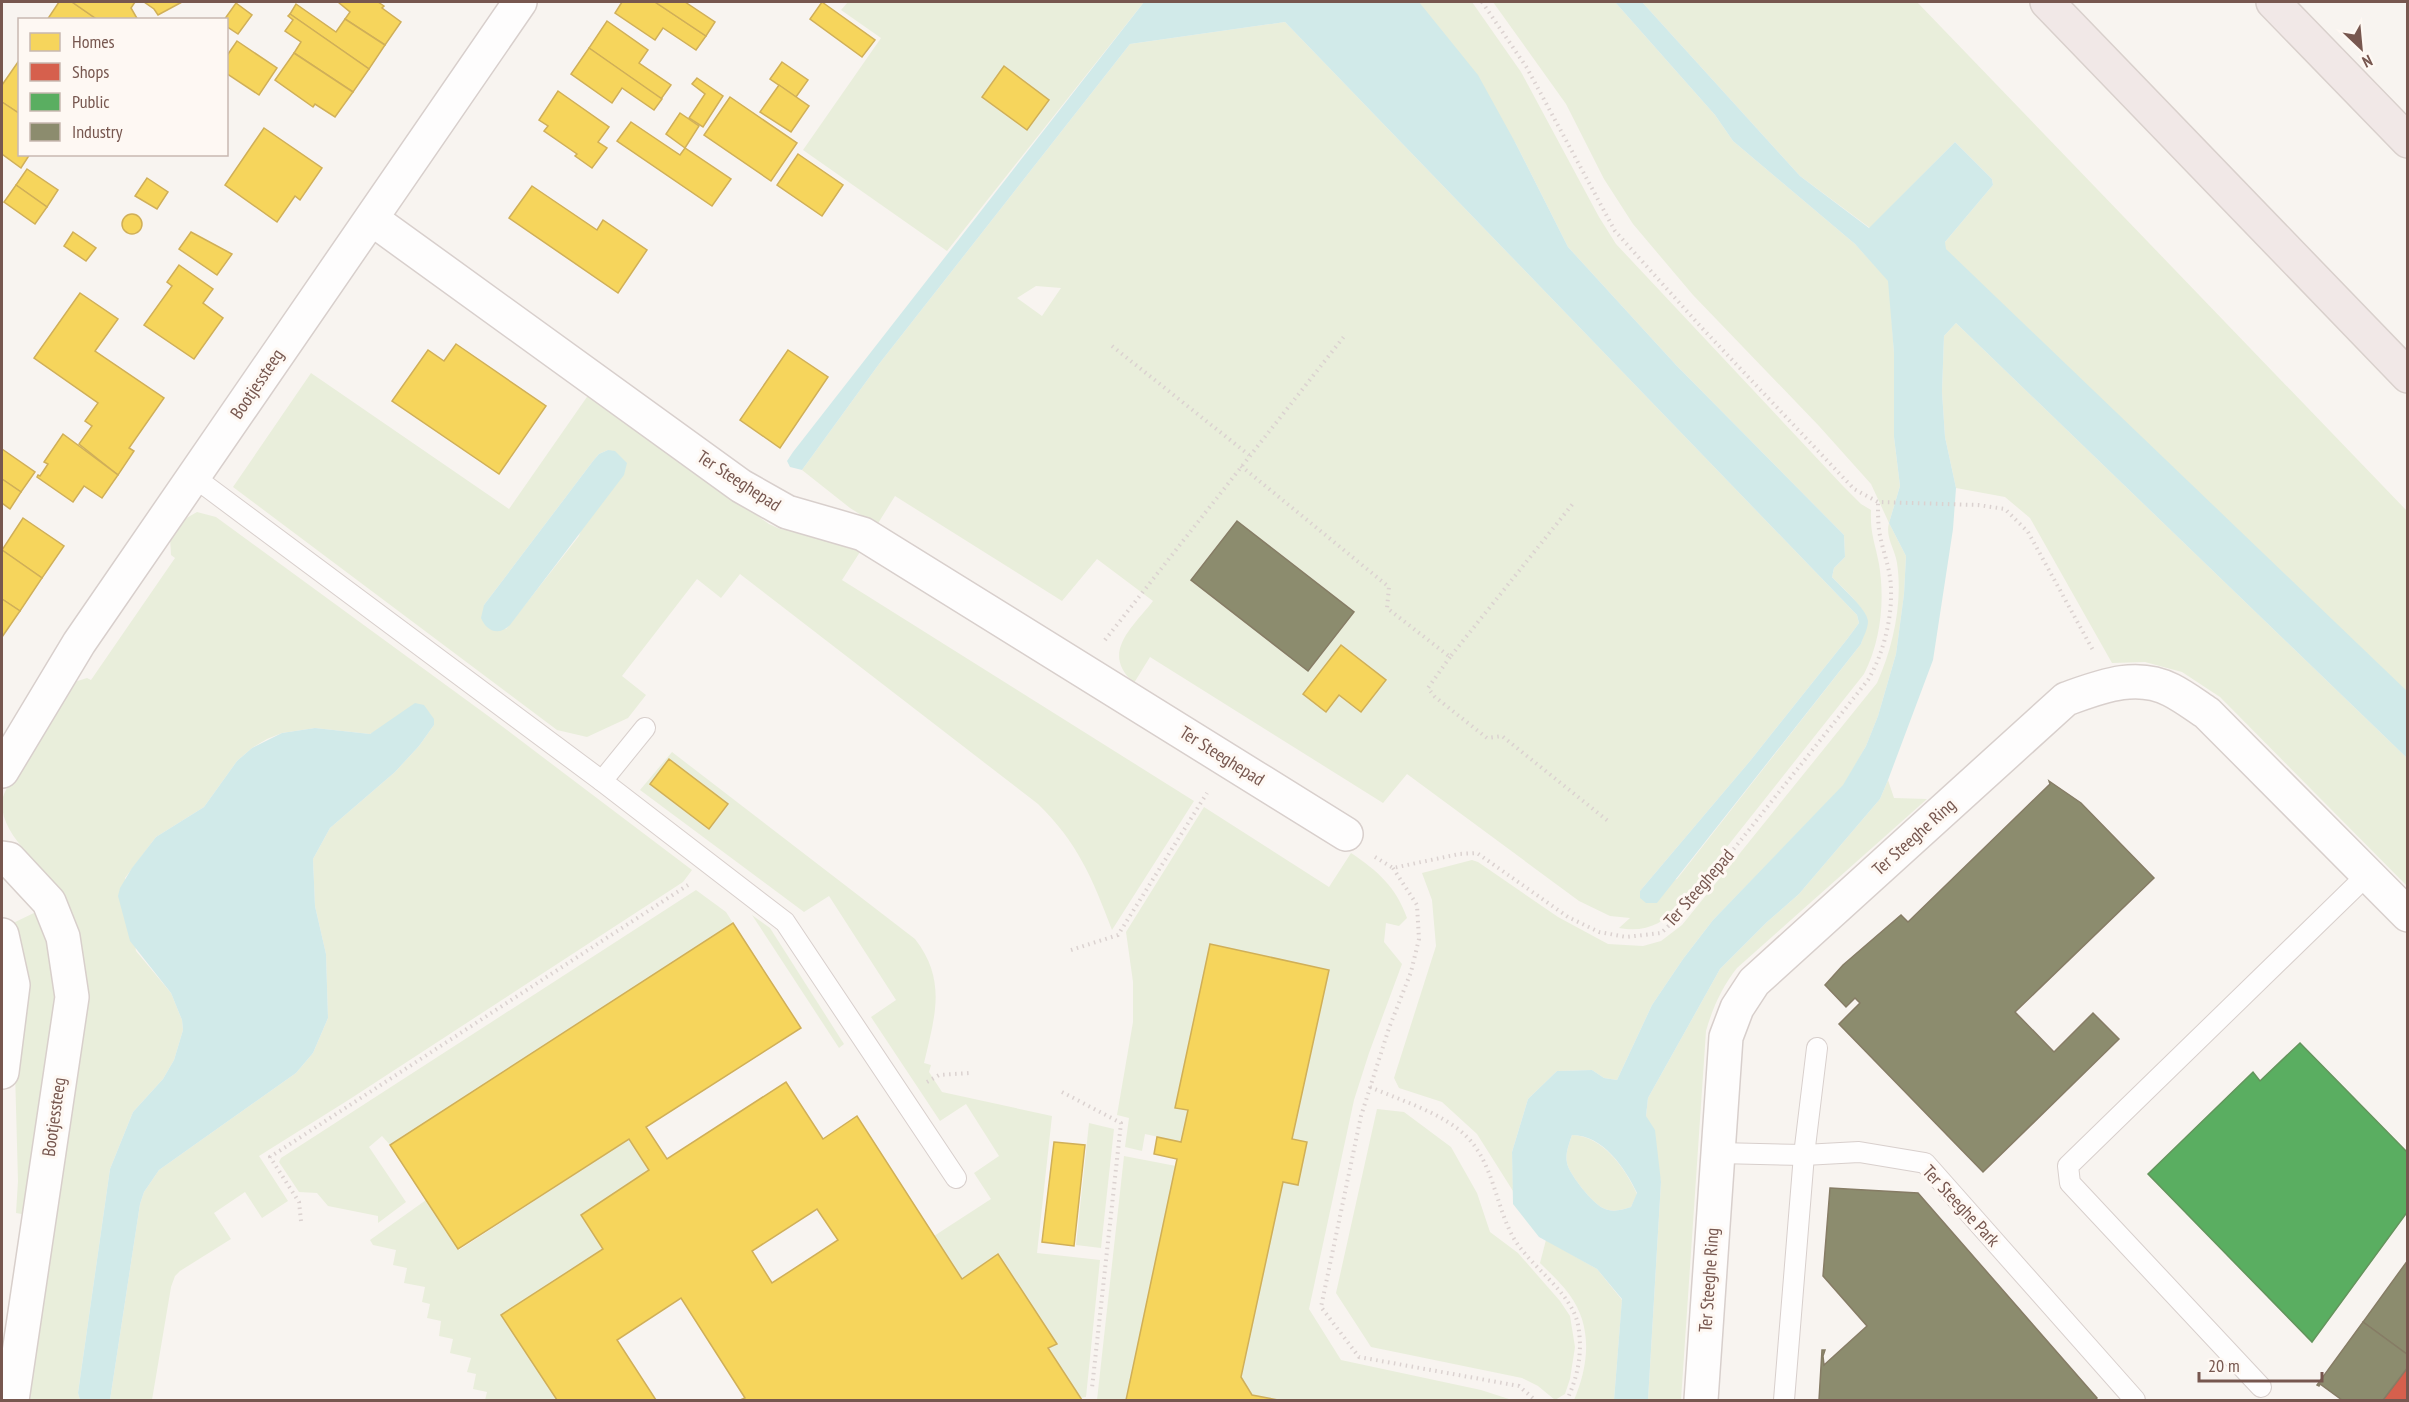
<svg xmlns="http://www.w3.org/2000/svg" width="2409" height="1402" viewBox="0 0 2409 1402" font-family="'PT Sans Narrow',sans-serif">
	<style>
		.green { fill: #e9eedb; fill-rule: evenodd }
		.water { fill: #d1eae9; fill-rule: evenodd }
		.homes { fill: #f6d55c; stroke: #d0af58; stroke-width: 1.5; fill-rule: evenodd }
		.shops { fill: #d6604d; stroke: #ba5d4e; stroke-width: 1.5 }
		.public { fill: #5aae61; stroke: #63945c; stroke-width: 1.5 }
		.industry { fill: #8c8c6e; stroke: #867c65; stroke-width: 1.5 }
		.lines { fill: none; stroke-linecap: round; stroke-linejoin: round }
		.lane-casing { stroke: #d8cfcc; stroke-width: 22 }
		.street-casing { stroke: #d8cfcc; stroke-width: 36 }
		.secondary-casing { stroke: #d8cfcb; stroke-width: 36 }
		.highway-casing { stroke: #d9d0cc; stroke-width: 36 }
		.path { stroke: #dbd2d0; stroke-width: 4; stroke-dasharray: 1.5 4.5; stroke-linecap: butt }
		.lane { stroke: #fefdfd; stroke-width: 20 }
		.street { stroke: #fefdfd; stroke-width: 33 }
		.secondary { stroke: #fefdfd; stroke-width: 33 }
		.highway { stroke: #f1e8e7; stroke-width: 33 }
		.labels { text-anchor: middle; stroke-width: 6; stroke-linejoin: round; paint-order: stroke }
		.street-label { font-size: 18px; fill: #77574f; stroke: #fef8f3 }
	</style>
	<rect width="100%" height="100%" fill="#f8f4f0"/>
	<g class="green">
		<path d="M 848,2 L 1144,2 L 947,251 L 803,150 L 881,38 L 841,10 Z"/>
		<path d="M 1419,2 L 1472,2 L 1521,72 L 1599,217 L 1616,244 L 1843,486 L 1861,504 L 1871,510 C 1870,534 1875,542 1879,564 C 1885,600 1881,641 1864,674 L 1680,906 C 1662,924 1645,933 1619,928 L 1630,918 L 1610,916 L 1579,901 L 1407,774 L 1383,803 L 1150,657 L 1134,683 C 1100,653 1132,628 1153,601 L 1097,559 L 1062,601 L 895,496 L 877,525 L 850,508 L 802,470 L 879,364 L 1130,44 L 1285,22 L 1857,615 L 1859,623 L 1848,638 L 1750,761 L 1640,891 L 1677,879 L 1861,644 C 1873,610 1854,600 1832,577 L 1834,568 L 1845,557 L 1844,535 L 1676,365 L 1568,247 L 1516,144 ZM 1036,286 L 1061,288 L 1042,316 L 1017,298 Z"/>
		<path d="M 1493,2 L 1615,2 L 1715,115 L 1733,141 L 1855,244 L 1889,281 L 1894,353 L 1894,437 L 1900,486 L 1889,523 L 1906,556 L 1904,594 L 1896,654 L 1878,716 L 1866,746 L 1844,785 L 1713,920 L 1683,959 L 1652,1005 L 1617,1080 L 1604,1078 L 1592,1070 L 1557,1071 L 1528,1099 L 1512,1152 L 1513,1191 L 1477,1134 L 1442,1102 L 1399,1088 L 1394,1078 L 1436,946 L 1432,900 L 1422,873 L 1472,860 L 1478,862 L 1558,917 L 1608,944 L 1643,946 L 1661,941 L 1682,925 L 1877,683 C 1893,647 1903,603 1897,563 C 1895,549 1885,537 1889,523 L 1871,484 L 1819,426 L 1693,295 L 1633,224 L 1604,179 L 1566,104 Z"/>
		<path d="M 1642,2 L 1917,2 L 2407,511 L 2407,692 L 1945,249 L 1945,242 L 1993,185 L 1992,179 L 1955,142 L 1870,228 L 1800,176 Z"/>
		<path d="M 1956,323 L 2407,758 L 2407,886 L 2220,697 L 2182,672 L 2145,662 L 2112,663 L 2030,518 L 2005,497 L 1956,488 L 1945,437 L 1942,392 L 1944,336 Z"/>
		<path d="M 311,373 L 509,509 L 589,394 L 769,524 L 780,529 L 832,536 L 860,552 L 842,580 L 1194,801 L 1112,930 C 1092,878 1078,843 1038,804 L 740,574 L 721,598 L 697,579 L 622,676 L 646,695 L 628,718 L 587,737 L 557,730 L 233,487 ZM 608,450 L 579,536 L 506,629 L 484,605 L 593,461 L 599,454 Z"/>
		<path d="M 197,512 L 216,517 L 491,718 L 692,870 L 683,882 L 350,1099 L 259,1156 L 288,1201 L 262,1218 L 245,1192 L 214,1213 L 231,1239 L 180,1271 L 175,1276 L 171,1287 L 152,1400 L 110,1400 L 140,1204 L 144,1192 L 159,1170 L 296,1073 L 313,1053 L 328,1018 L 326,954 L 315,906 L 313,859 L 330,828 L 395,772 L 419,746 L 434,725 L 434,719 L 382,728 L 370,734 L 315,728 L 282,733 L 267,739 L 252,748 L 237,761 L 204,807 L 156,837 L 125,878 L 136,951 L 171,993 L 182,1020 L 183,1030 L 174,1060 L 163,1079 L 133,1112 L 110,1169 L 78,1393 L 80,1400 L 26,1400 L 84,972 C 82,945 78,921 64,897 C 48,867 0,839 2,801 C 4,790 13,779 19,769 C 36,740 53,711 71,683 L 87,678 L 91,680 L 175,558 L 171,555 L 170,538 L 183,520 Z"/>
		<path d="M 672,752 L 915,939 C 947,980 935,1016 924,1063 L 931,1065 L 929,1072 L 942,1092 L 1052,1116 L 1037,1253 L 1100,1260 L 1086,1397 L 1080,1398 L 1048,1348 L 1057,1344 L 998,1254 L 962,1279 L 934,1236 L 991,1199 L 974,1173 L 999,1156 L 966,1104 L 940,1121 L 871,1017 L 896,1000 L 829,896 L 804,912 L 640,790 Z"/>
		<path d="M 1888,780 L 1894,798 L 1927,799 L 1737,968 C 1722,987 1713,1007 1706,1031 L 1681,1400 L 1648,1400 L 1661,1182 L 1646,1116 L 1648,1098 L 1720,969 L 1767,922 L 1799,894 L 1880,799 Z"/>
		<path d="M 1204,807 L 1329,887 L 1351,853 C 1378,871 1396,887 1407,918 L 1399,926 L 1386,923 L 1384,942 L 1402,964 L 1369,1053 L 1354,1100 L 1309,1309 L 1341,1360 L 1481,1390 L 1512,1400 L 1278,1400 L 1252,1395 L 1241,1377 L 1283,1182 L 1298,1185 L 1307,1142 L 1292,1139 L 1329,970 L 1211,944 L 1176,1108 L 1188,1110 L 1181,1142 L 1145,1134 L 1142,1151 L 1125,1147 L 1129,1118 L 1117,1115 L 1133,1022 L 1133,982 L 1126,932 Z"/>
		<path d="M 696,890 L 726,912 L 733,923 L 390,1145 L 382,1136 L 369,1147 L 406,1202 L 378,1223 L 378,1216 L 328,1206 L 317,1193 L 299,1192 L 279,1162 L 281,1158 Z"/>
		<path d="M 36,912 L 48,941 L 57,989 L 27,1215 L 16,1213 L 18,1181 L 11,924 Z"/>
		<path d="M 752,915 L 770,928 L 844,1044 L 839,1048 Z"/>
		<path d="M 1377,1109 L 1404,1112 L 1451,1147 L 1477,1193 L 1490,1232 L 1518,1253 L 1560,1301 L 1570,1316 L 1575,1347 L 1570,1379 L 1565,1394 L 1555,1400 L 1538,1386 L 1522,1378 L 1371,1347 L 1336,1293 Z"/>
		<path d="M 1089,1123 L 1114,1129 L 1101,1248 L 1076,1245 Z"/>
		<path d="M 1572,1135 C 1603,1136 1625,1168 1637,1194 L 1631,1207 C 1622,1210 1612,1213 1603,1208 C 1593,1204 1569,1174 1567,1163 C 1565,1154 1569,1144 1572,1135 Z"/>
		<path d="M 629,1139 L 650,1170 L 582,1214 L 603,1249 L 502,1315 L 557,1400 L 485,1400 L 487,1392 L 473,1389 L 476,1374 L 467,1372 L 471,1358 L 450,1353 L 453,1339 L 439,1336 L 441,1321 L 427,1318 L 430,1304 L 422,1302 L 425,1287 L 404,1283 L 407,1268 L 393,1265 L 396,1250 L 373,1245 L 370,1240 L 426,1200 L 459,1250 Z"/>
		<path d="M 1124,1156 L 1176,1166 L 1126,1400 L 1097,1400 Z"/>
		<path d="M 1546,1240 L 1597,1269 L 1622,1300 L 1614,1400 L 1574,1400 C 1589,1365 1593,1326 1569,1294 C 1561,1283 1550,1273 1540,1263 Z"/>
	</g>
	<g class="water">
		<path d="M 1144,2 L 1419,2 L 1478,75 L 1516,144 L 1568,247 L 1676,365 L 1844,535 L 1845,557 L 1834,568 L 1832,577 C 1841,587 1867,609 1868,621 C 1868,629 1863,637 1861,644 L 1657,903 L 1646,903 L 1640,898 L 1640,891 L 1750,761 L 1848,638 L 1859,623 L 1857,615 L 1285,22 L 1130,44 L 879,364 L 802,470 L 790,467 L 787,461 L 793,452 Z"/>
		<path d="M 1615,2 L 1642,2 L 1800,176 L 1869,228 L 1955,142 L 1992,179 L 1993,185 L 1945,242 L 1946,249 L 2408,692 L 2407,758 L 1956,323 L 1944,336 L 1942,392 L 1945,437 L 1956,488 L 1953,529 L 1933,660 L 1888,780 L 1880,799 L 1799,894 L 1767,922 L 1720,969 L 1648,1098 L 1646,1116 L 1655,1130 L 1661,1182 L 1648,1400 L 1614,1400 L 1622,1299 L 1597,1269 L 1539,1237 L 1513,1204 L 1512,1152 L 1528,1099 L 1557,1071 L 1592,1070 L 1604,1078 L 1617,1080 L 1652,1005 L 1683,959 L 1713,920 L 1843,785 L 1866,746 L 1878,716 L 1896,654 L 1904,594 L 1906,556 L 1889,523 L 1900,486 L 1894,437 L 1894,353 L 1888,281 L 1855,244 L 1733,141 L 1715,115 ZM 1572,1135 C 1603,1135 1625,1168 1637,1193 L 1631,1207 C 1622,1210 1612,1213 1603,1208 C 1593,1204 1569,1174 1567,1163 C 1565,1154 1569,1144 1572,1135 Z"/>
		<path d="M 608,450 L 615,451 L 627,463 L 624,475 L 510,625 C 499,636 487,632 481,618 L 484,605 L 593,461 L 599,454 Z"/>
		<path d="M 415,703 L 424,705 L 434,719 L 434,725 L 419,746 L 395,772 L 330,828 L 313,859 L 315,906 L 326,954 L 328,1018 L 313,1053 L 296,1073 L 159,1170 L 144,1192 L 140,1204 L 110,1400 L 80,1400 L 78,1393 L 110,1169 L 133,1112 L 163,1079 L 174,1060 L 183,1030 L 182,1020 L 171,993 L 130,941 L 118,896 L 120,888 L 132,868 L 156,837 L 204,807 L 237,761 L 252,748 L 282,733 L 315,728 L 370,734 Z"/>
	</g>
	<g class="homes">
		<path d="M 59,2 L 72,2 L 98,20 L 47,20 Z"/>
		<path d="M 72,2 L 135,2 L 131,8 L 138,20 L 98,20 Z"/>
		<path d="M 144,2 L 182,2 L 158,15 L 154,9 Z"/>
		<path d="M 338,2 L 378,2 L 384,6 L 382,8 L 401,22 L 385,45 L 345,19 L 350,12 Z"/>
		<path d="M 622,2 L 655,2 L 706,36 L 696,50 L 663,28 L 655,40 L 615,13 Z"/>
		<path d="M 655,2 L 685,2 L 715,22 L 706,36 Z"/>
		<path d="M 822,2 L 875,40 L 862,57 L 810,19 Z"/>
		<path d="M 236,3 L 252,15 L 238,34 L 226,26 L 226,20 L 224,20 Z"/>
		<path d="M 296,4 L 336,32 L 345,19 L 385,45 L 369,69 L 290,14 Z"/>
		<path d="M 290,14 L 369,69 L 353,92 L 294,53 L 301,42 L 285,31 L 293,20 L 288,16 Z"/>
		<path d="M 607,21 L 648,50 L 639,63 L 671,85 L 661,99 L 589,48 Z"/>
		<path d="M 237,41 L 277,68 L 259,95 L 226,73 L 226,57 Z"/>
		<path d="M 589,48 L 662,99 L 654,110 L 622,88 L 612,103 L 571,74 Z"/>
		<path d="M 294,53 L 353,92 L 335,117 L 315,104 L 313,107 L 275,80 Z"/>
		<path d="M 18,62 L 20,63 L 20,114 L 2,102 L 2,85 Z"/>
		<path d="M 782,62 L 808,80 L 796,97 L 770,79 Z"/>
		<path d="M 1004,66 L 1049,100 L 1027,130 L 982,97 Z"/>
		<path d="M 697,78 L 723,96 L 703,127 L 689,118 L 705,94 L 692,84 Z"/>
		<path d="M 779,85 L 809,106 L 791,132 L 760,112 Z"/>
		<path d="M 558,91 L 609,127 L 598,142 L 607,148 L 592,168 L 575,156 L 577,154 L 544,131 L 548,126 L 539,120 Z"/>
		<path d="M 730,97 L 797,143 L 771,181 L 704,135 Z"/>
		<path d="M 2,102 L 20,114 L 20,154 L 30,154 L 21,168 L 2,154 Z"/>
		<path d="M 680,113 L 699,126 L 685,148 L 666,134 Z"/>
		<path d="M 631,122 L 680,155 L 685,148 L 731,179 L 712,206 L 617,141 Z"/>
		<path d="M 264,128 L 322,168 L 300,200 L 295,196 L 277,222 L 225,185 Z"/>
		<path d="M 798,154 L 843,185 L 822,216 L 777,185 Z"/>
		<path d="M 27,169 L 58,190 L 47,207 L 16,185 Z"/>
		<path d="M 147,178 L 168,192 L 157,209 L 135,196 Z"/>
		<path d="M 16,185 L 47,207 L 35,224 L 4,202 Z"/>
		<path d="M 532,186 L 597,230 L 603,220 L 647,250 L 618,293 L 509,218 Z"/>
		<circle cx="132" cy="224" r="10"/>
		<path d="M 73,232 L 96,248 L 86,261 L 64,246 Z"/>
		<path d="M 191,232 L 232,254 L 217,275 L 179,249 Z"/>
		<path d="M 179,265 L 213,289 L 203,303 L 223,318 L 194,359 L 144,325 L 172,286 L 167,282 Z"/>
		<path d="M 80,293 L 118,319 L 95,351 L 164,398 L 129,448 L 134,451 L 118,475 L 79,444 L 92,426 L 85,421 L 98,403 L 34,358 Z"/>
		<path d="M 456,344 L 546,406 L 499,474 L 392,401 L 428,350 L 444,361 Z"/>
		<path d="M 788,350 L 828,377 L 780,448 L 740,420 Z"/>
		<path d="M 63,434 L 118,475 L 102,498 L 84,486 L 73,502 L 37,477 L 38,475 L 40,476 L 48,464 L 44,462 Z"/>
		<path d="M 2,449 L 35,472 L 21,492 L 2,479 Z"/>
		<path d="M 2,479 L 21,492 L 10,509 L 2,503 Z"/>
		<path d="M 23,518 L 64,546 L 42,578 L 2,550 Z"/>
		<path d="M 2,550 L 42,578 L 20,611 L 2,599 Z"/>
		<path d="M 2,599 L 20,611 L 2,637 Z"/>
		<path d="M 1341,645 L 1386,680 L 1361,712 L 1339,695 L 1326,712 L 1303,694 Z"/>
		<path d="M 669,759 L 728,804 L 709,829 L 650,784 Z"/>
		<path d="M 733,923 L 801,1028 L 646,1127 L 667,1159 L 786,1082 L 823,1139 L 857,1116 L 962,1279 L 998,1254 L 1057,1344 L 1048,1348 L 1082,1400 L 740,1400 L 745,1398 L 681,1298 L 617,1340 L 656,1400 L 557,1400 L 501,1315 L 603,1249 L 581,1215 L 649,1170 L 629,1139 L 458,1249 L 390,1145 ZM 817,1209 L 838,1240 L 772,1283 L 752,1251 Z"/>
		<path d="M 1210,944 L 1329,970 L 1292,1139 L 1307,1142 L 1298,1185 L 1283,1182 L 1241,1377 L 1252,1395 L 1278,1400 L 1126,1400 L 1177,1159 L 1154,1154 L 1157,1137 L 1181,1142 L 1188,1110 L 1175,1108 Z"/>
		<path d="M 1054,1142 L 1085,1145 L 1074,1246 L 1042,1242 Z"/>
	</g>
	<path class="shops" d="M 2408,1367 L 2408,1400 L 2383,1400 Z"/>
	<path class="public" d="M 2300,1043 L 2408,1153 L 2408,1211 L 2312,1342 L 2148,1174 L 2253,1072 L 2260,1081 Z"/>
	<g class="industry">
		<path d="M 1237,521 L 1354,612 L 1308,671 L 1191,580 Z"/>
		<path d="M 2049,781 L 2081,803 L 2154,878 L 2015,1012 L 2054,1052 L 2093,1013 L 2119,1039 L 1983,1172 L 1839,1024 L 1860,1003 L 1855,998 L 1846,1007 L 1825,985 L 1843,965 L 1901,915 L 1908,922 L 2050,784 Z"/>
		<path d="M 1830,1188 L 1918,1193 L 2097,1398 L 2095,1400 L 1819,1400 L 1822,1350 L 1825,1350 L 1823,1356 L 1824,1365 L 1867,1326 L 1823,1276 Z"/>
		<path d="M 2408,1260 L 2408,1355 L 2363,1322 Z"/>
		<path d="M 2363,1322 L 2408,1355 L 2408,1367 L 2383,1400 L 2342,1400 L 2320,1384 L 2319,1386 L 2317,1385 Z"/>
	</g>
	<g class="lines">
		<g class="lane-casing">
			<g id="lane">
				<path d="M 194,477 L 602,781 L 785,922 L 956,1178"/>
				<path d="M 602,781 L 645,728"/>
				<path d="M 1719,1153 L 1804,1155 L 1859,1152 L 1925,1163 L 2135,1400"/>
				<path d="M 2261,1387 L 2070,1183 L 2068,1166 L 2367,875"/>
				<path d="M 1784,1400 L 1804,1155 L 1817,1048"/>
			</g>
		</g>
		<g class="street-casing">
			<g id="street">
				<path d="M 372,219 L 741,486 L 787,512 L 863,534 L 1346,834"/>
				<path d="M 2,771 L 79,643 L 520,2"/>
				<path d="M 1701,1400 L 1726,1037 L 1737,1008 L 1754,982 L 2066,699 C 2100,687 2136,672 2171,690 C 2183,696 2195,705 2207,713 L 2408,915"/>
			</g>
		</g>
		<g class="secondary-casing">
			<g id="secondary">
				<path d="M 2,858 L 9,859 L 49,902 L 63,937 L 72,997 L 12,1400"/>
				<path d="M 2,935 L 13,985 L 2,1072"/>
			</g>
		</g>
		<g class="highway-casing">
			<g id="highway">
				<path d="M 2047,2 L 2408,376"/>
				<path d="M 2273,2 L 2408,141"/>
			</g>
		</g>
		<g class="path">
			<path d="M 1482,2 L 1527,68 L 1615,231 L 1702,328 L 1854,489 L 1878,502 L 1978,505 L 2005,509 L 2028,532 L 2094,652"/>
			<path d="M 1112,346 L 1249,455"/>
			<path d="M 1241,466 L 1389,587 L 1387,608 L 1450,657 L 1575,501"/>
			<path d="M 1105,640 L 1346,334"/>
			<path d="M 1450,657 L 1428,688 L 1435,697 L 1487,738 L 1502,736 L 1608,821"/>
			<path d="M 1375,857 L 1393,868 L 1459,854 L 1477,853 L 1568,917 L 1599,932 L 1626,937 L 1661,933 L 1675,920 L 1737,845 L 1868,680 C 1883,655 1892,619 1891,590 C 1891,569 1882,550 1879,530 C 1878,521 1878,511 1878,502"/>
			<path d="M 1393,868 L 1417,905 L 1419,939 L 1411,972 L 1389,1028 L 1361,1116 L 1321,1307 L 1359,1357 L 1519,1386 L 1535,1400"/>
			<path d="M 1071,950 L 1118,935 L 1207,793"/>
			<path d="M 927,1082 L 939,1075 L 969,1073"/>
			<path d="M 1370,1087 C 1400,1100 1445,1114 1467,1137 C 1493,1163 1496,1206 1513,1237 C 1530,1267 1572,1292 1578,1325 C 1583,1352 1578,1376 1567,1400"/>
			<path d="M 1062,1092 L 1121,1123 L 1092,1388"/>
			<path d="M 301,1221 L 299,1202 L 270,1157 L 688,885"/>
		</g>
		<use href="#lane" class="lane"/>
		<use href="#street" class="street"/>
		<use href="#secondary" class="secondary"/>
		<use href="#highway" class="highway"/>
	</g>
	<g class="labels">
		<g class="street-label">
			<text transform="translate(257 384) rotate(-56)" y="6">Bootjessteeg</text>
			<text transform="translate(739 481) rotate(33)" y="6">Ter Steeghepad</text>
			<text transform="translate(1222 756) rotate(32)" y="6">Ter Steeghepad</text>
			<text transform="translate(1914 837) rotate(-42)" y="6">Ter Steeghe Ring</text>
			<text transform="translate(1699 888) rotate(-49)" y="6">Ter Steeghepad</text>
			<text transform="translate(54 1117) rotate(-82)" y="6">Bootjessteeg</text>
			<text transform="translate(1961 1206) rotate(47)" y="6">Ter Steeghe Park</text>
			<text transform="translate(1709 1280) rotate(-86)" y="6">Ter Steeghe Ring</text>
		</g>
	</g>
	<rect width="2409" height="1402" fill="none" stroke="#77574f" stroke-width="6"/>
	<rect x="18" y="18" width="210" height="138" fill="#fef8f3" stroke="#c8b8b1" stroke-width="1.5"/>
	<rect x="30" y="33" width="30" height="18" fill="#f6d55c" stroke="#c8b8b1" stroke-width="1.5"/>
	<text x="72" y="48" font-size="18" fill="#77574f">Homes</text>
	<rect x="30" y="63" width="30" height="18" fill="#d6604d" stroke="#c8b8b1" stroke-width="1.5"/>
	<text x="72" y="78" font-size="18" fill="#77574f">Shops</text>
	<rect x="30" y="93" width="30" height="18" fill="#5aae61" stroke="#c8b8b1" stroke-width="1.5"/>
	<text x="72" y="108" font-size="18" fill="#77574f">Public</text>
	<rect x="30" y="123" width="30" height="18" fill="#8c8c6e" stroke="#c8b8b1" stroke-width="1.5"/>
	<text x="72" y="138" font-size="18" fill="#77574f">Industry</text>
	<g transform="translate(2361 48) rotate(154)" stroke="#fef8f3" stroke-width="4.5" paint-order="stroke">
	<path d="M0-4.5L10 22L0 15L-10 22Z" fill="#77574f"/>
	<text y="-9" font-size="16" font-weight="bold" text-anchor="middle" fill="#77574f">N</text>
	</g>
	<path d="M2199 1372v9h123v-9" fill="none" stroke="#77574f" stroke-width="3"/>
	<text x="2208" y="1372" font-size="18" fill="#77574f" stroke="#fef8f3" stroke-width="4.5" paint-order="stroke">20 m</text>
</svg>
